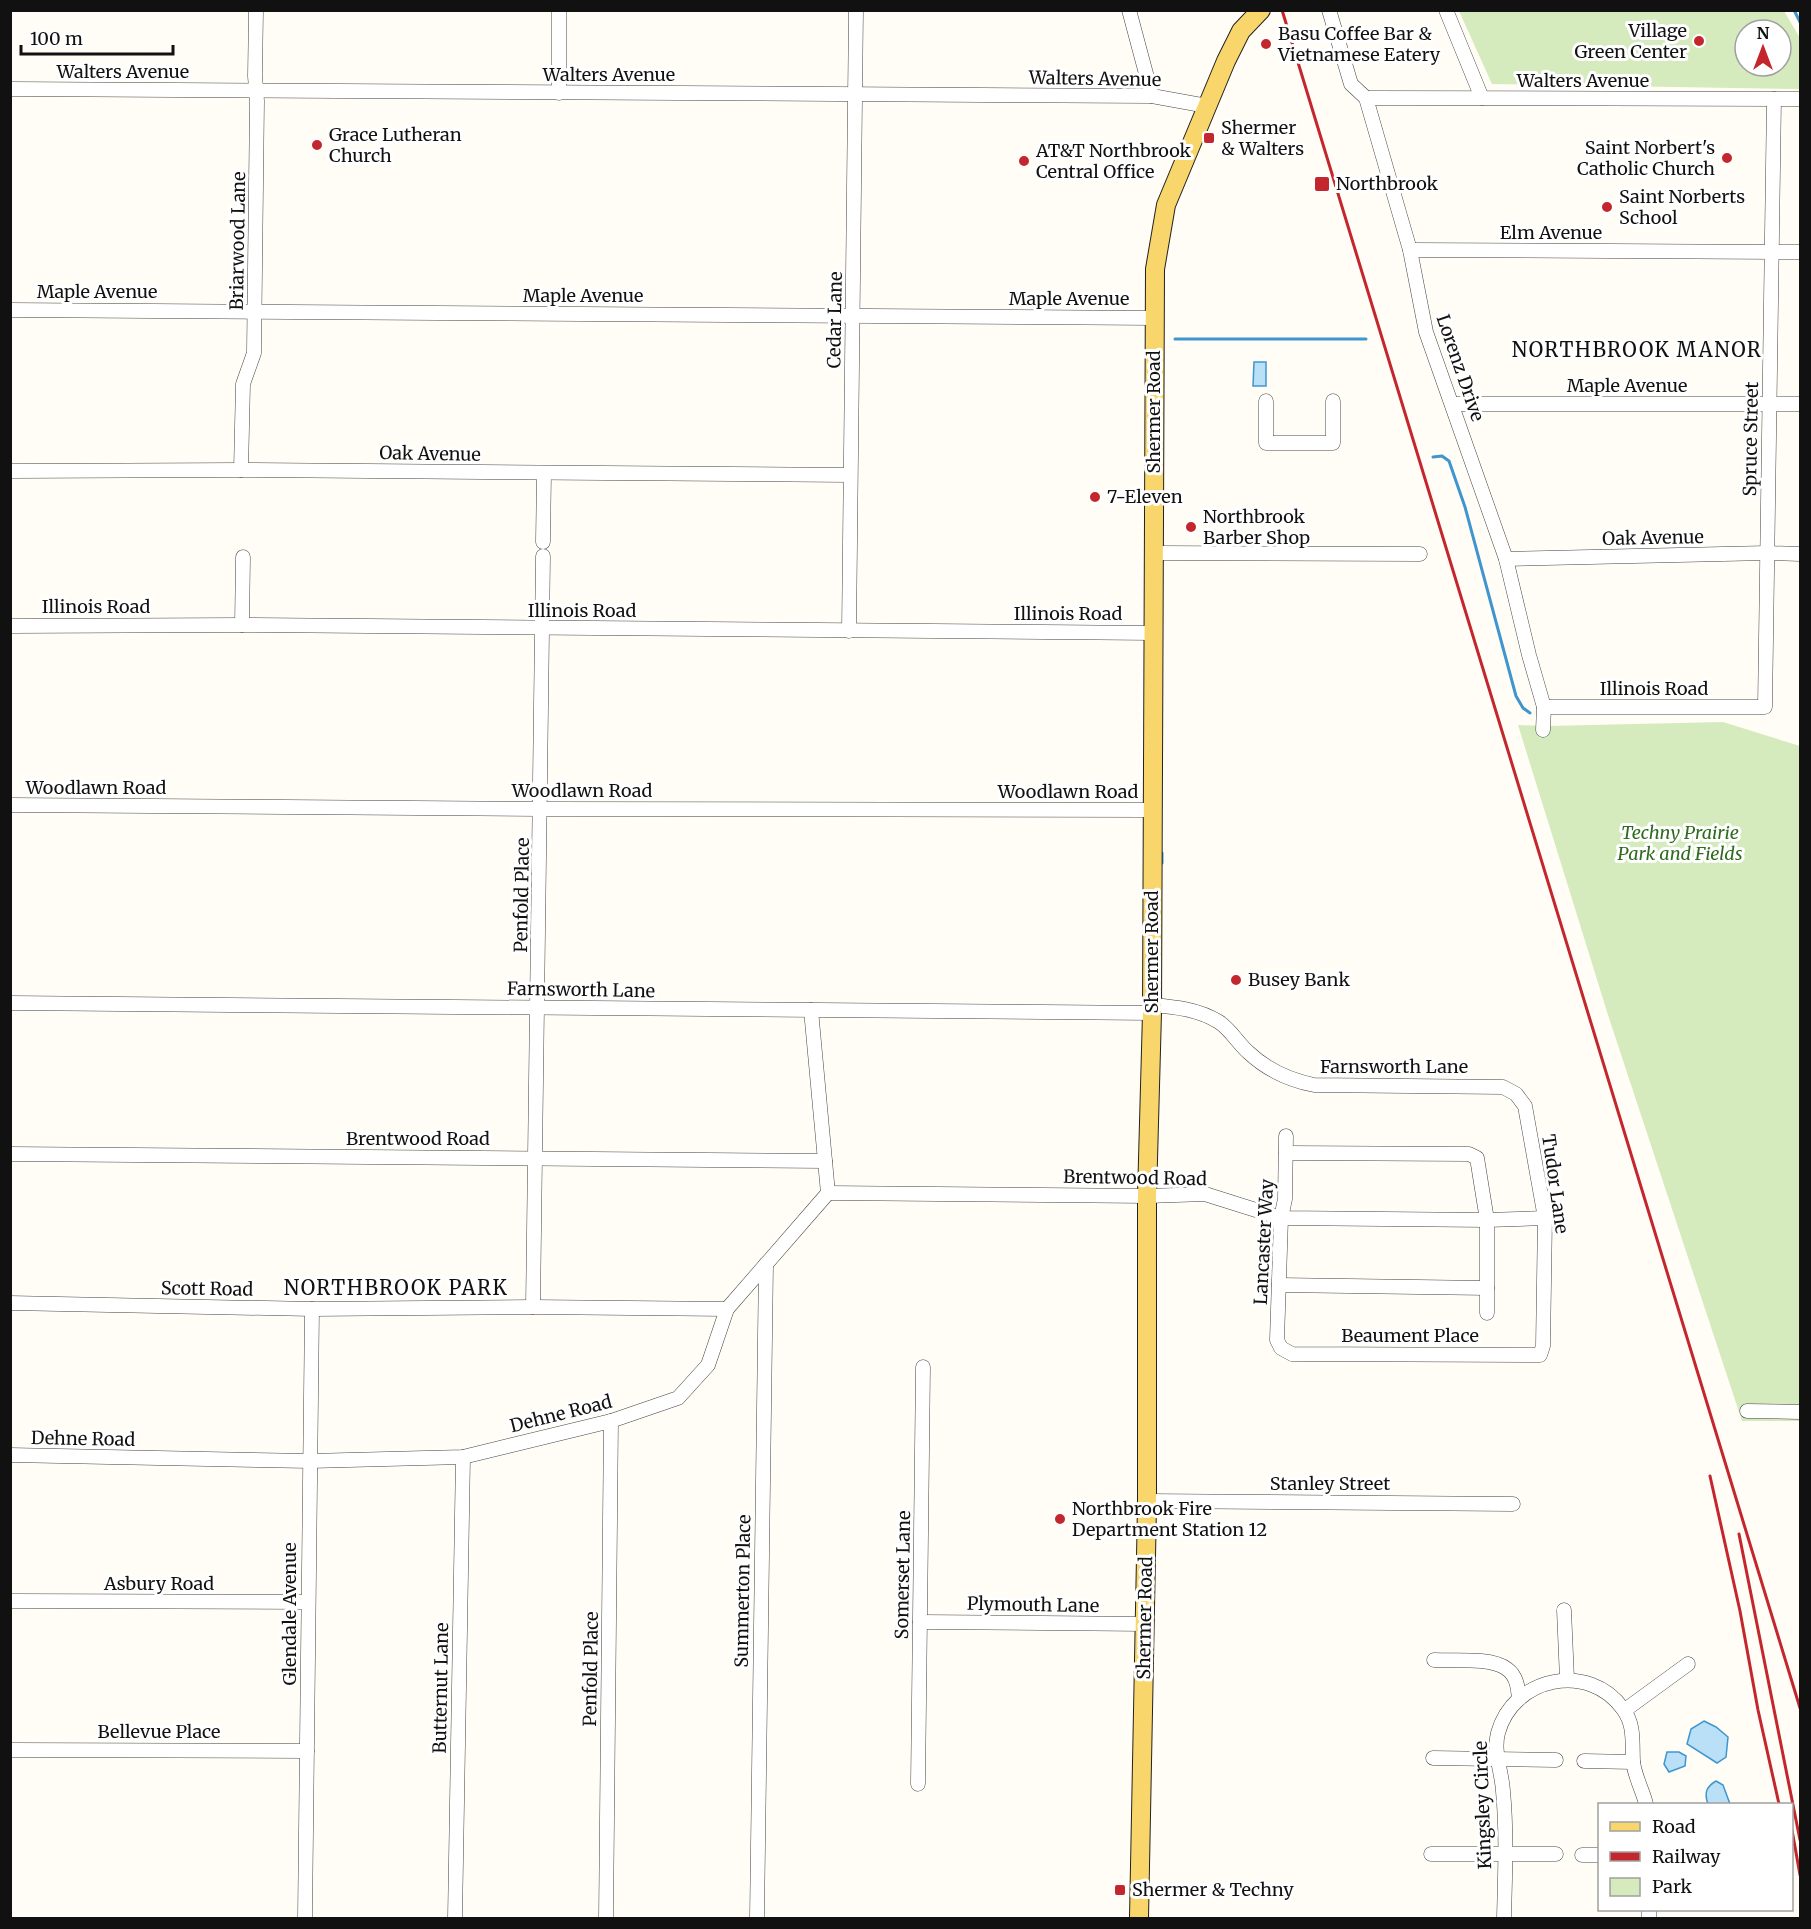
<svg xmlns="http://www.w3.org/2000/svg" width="1811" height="1929" viewBox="0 0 1811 1929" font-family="Merriweather,serif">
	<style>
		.green { fill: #d5ebbd; fill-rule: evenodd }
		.water { fill: #b9e0f7; stroke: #3f96cf; stroke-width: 1.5 }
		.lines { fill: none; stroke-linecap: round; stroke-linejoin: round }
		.stream { stroke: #3f96cf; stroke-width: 3 }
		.minor-casing { stroke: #444; stroke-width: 15 }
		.major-casing { stroke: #222; stroke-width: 20 }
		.minor { stroke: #fff; stroke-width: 14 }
		.major { stroke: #f9d66b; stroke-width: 18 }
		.rail { stroke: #c4262e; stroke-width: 3 }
		.poi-dot { fill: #c4262e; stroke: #fff; stroke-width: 2 }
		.labels { text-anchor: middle; stroke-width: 6; stroke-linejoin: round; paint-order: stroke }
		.poi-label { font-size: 18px; fill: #111; stroke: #fff; text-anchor: start }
		.street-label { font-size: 18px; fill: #111; stroke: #fff }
		.park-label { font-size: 18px; font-style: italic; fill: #2f6b1f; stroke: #fff }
		.neighbourhood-label { font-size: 20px; letter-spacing: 1.5px; fill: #111; stroke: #fff }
	</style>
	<rect width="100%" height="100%" fill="#fffdf5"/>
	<g class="green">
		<path d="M 1459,11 L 1784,11 L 1800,38 L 1800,89 L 1492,84 ZM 1745,30 L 1781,30 L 1781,66 L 1745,66 Z"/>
		<path d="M 1723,722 L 1800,746 L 1800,1421 L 1742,1421 L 1608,1015 L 1518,725 L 1548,726 Z"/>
	</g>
	<g class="water">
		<path d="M 1254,362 L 1266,362 L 1266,386 L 1253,386 Z"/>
		<path d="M 1704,1721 L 1716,1727 L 1728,1737 L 1726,1757 L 1717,1763 L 1687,1744 L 1691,1729 Z"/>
		<path d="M 1667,1752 L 1679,1752 L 1686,1756 L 1685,1766 L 1669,1772 L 1664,1764 Z"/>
		<path d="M 1716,1781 L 1723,1785 L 1730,1804 L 1708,1804 C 1704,1793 1706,1787 1716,1781 Z"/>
	</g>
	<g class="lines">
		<g class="stream">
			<path d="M 1794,10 L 1800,22"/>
			<path d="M 1175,339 L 1366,339"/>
			<path d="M 1433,457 L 1442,456 L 1449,461 L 1465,507 L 1516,696 L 1523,708 L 1530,713"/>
			<path d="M 1162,853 L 1162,863"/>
		</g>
		<g class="minor-casing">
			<g id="minor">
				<path d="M 1129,10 L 1152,96"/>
				<path d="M 1329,10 L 1351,84 L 1366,98 L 1410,250 L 1426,332 L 1506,559 L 1529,655 L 1544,707 L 1543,730"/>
				<path d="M 1446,10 L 1482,98"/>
				<path d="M 10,89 L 1152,96 L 1207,106"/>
				<path d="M 559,93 L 559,10"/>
				<path d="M 1366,98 L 1800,99"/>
				<path d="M 1410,250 L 1800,252"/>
				<path d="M 10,310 L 1155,318"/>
				<path d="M 1266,401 L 1266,443 L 1333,443 L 1333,401"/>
				<path d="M 1452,404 L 1800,404"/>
				<path d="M 241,470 L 243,384 L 254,353 L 257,101 L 255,76 L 256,10"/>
				<path d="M 10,471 L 241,470 L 850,475"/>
				<path d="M 543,542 L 544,473"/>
				<path d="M 1153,553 L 1420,554"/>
				<path d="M 1506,559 L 1767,553 L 1800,554"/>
				<path d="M 242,625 L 243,557"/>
				<path d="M 10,626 L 242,625 L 1153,633"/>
				<path d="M 849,631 L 856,10"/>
				<path d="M 1544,707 L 1765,707 L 1774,99"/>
				<path d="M 10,805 L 541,809 L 1153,810"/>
				<path d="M 10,1003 L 1152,1013"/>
				<path d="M 1152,1005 C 1175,1007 1198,1009 1219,1022 C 1230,1029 1238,1043 1248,1052 C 1267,1070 1289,1080 1314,1085 L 1503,1087 L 1516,1094 L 1525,1106 L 1545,1218 L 1543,1346 L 1540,1355 L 1292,1354 L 1281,1348 L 1277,1340 L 1281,1218 L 1285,1199 L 1286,1136"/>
				<path d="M 1286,1153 L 1469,1154 L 1477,1158 L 1487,1220 L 1487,1313"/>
				<path d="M 10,1154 L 825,1161"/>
				<path d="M 828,1193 L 1147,1196 L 1205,1194 L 1281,1218 L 1487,1220 L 1545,1218"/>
				<path d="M 1279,1285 L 1487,1288"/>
				<path d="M 10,1303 L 312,1309 L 533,1307 L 727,1309"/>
				<path d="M 533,1307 L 543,556"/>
				<path d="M 1747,1411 L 1800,1412"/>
				<path d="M 10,1455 L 310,1461 L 463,1457 L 611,1421 L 678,1398 L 708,1365 L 727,1309 L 828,1193 L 811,1010"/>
				<path d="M 1147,1501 L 1513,1504"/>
				<path d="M 10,1601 L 307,1602"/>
				<path d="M 1564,1610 L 1567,1679"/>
				<path d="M 920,1622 L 1145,1624"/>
				<path d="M 1434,1660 C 1454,1661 1491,1657 1507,1669 C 1517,1676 1518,1688 1519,1699"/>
				<path d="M 1625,1710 L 1688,1664"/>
				<path d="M 10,1750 L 307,1751"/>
				<path d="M 1433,1758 L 1556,1760"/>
				<path d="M 1584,1761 L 1633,1762"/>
				<path d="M 918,1784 L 923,1367"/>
				<path d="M 1431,1854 L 1556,1854"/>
				<path d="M 1582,1855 L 1600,1855"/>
				<path d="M 1649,1910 L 1649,1918"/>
				<path d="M 305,1918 L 312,1309"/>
				<path d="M 455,1918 L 463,1457"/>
				<path d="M 606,1918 L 611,1421"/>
				<path d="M 757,1918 L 766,1264"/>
				<path d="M 1504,1918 C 1505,1877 1507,1833 1503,1791 C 1502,1772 1493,1752 1498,1733 C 1513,1677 1589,1661 1623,1709 C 1635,1725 1632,1742 1633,1761 C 1634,1775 1643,1791 1646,1804"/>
			</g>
		</g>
		<g class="major-casing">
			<path id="major" d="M 1139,1918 L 1147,1505 L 1147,1196 L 1152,1013 L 1155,269 L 1166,205 L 1226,61 L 1241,31 L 1261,10"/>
		</g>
		<use href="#minor" class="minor"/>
		<use href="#major" class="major"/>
		<g class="rail">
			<path d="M 1282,10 L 1800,1708"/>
			<path d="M 1710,1476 L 1740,1611 L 1758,1710 L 1779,1804"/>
			<path d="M 1739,1534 L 1800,1840"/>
			<path d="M 1792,1830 L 1800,1875"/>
		</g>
	</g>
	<g class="poi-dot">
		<circle cx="1699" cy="41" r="6"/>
		<circle cx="1266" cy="44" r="6"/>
		<rect x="1203" y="132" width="12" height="12" rx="3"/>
		<circle cx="317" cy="145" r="6"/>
		<circle cx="1727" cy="158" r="6"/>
		<circle cx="1024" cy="161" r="6"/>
		<rect x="1314" y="176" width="16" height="16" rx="3"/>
		<circle cx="1607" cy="207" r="6"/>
		<circle cx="1095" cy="497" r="6"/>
		<circle cx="1191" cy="527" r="6"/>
		<circle cx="1236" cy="980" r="6"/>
		<circle cx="1060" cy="1519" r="6"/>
		<rect x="1114" y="1884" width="12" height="12" rx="3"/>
	</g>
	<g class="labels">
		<g class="poi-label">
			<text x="1687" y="37" text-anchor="end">Village<tspan x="1687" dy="21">Green Center</tspan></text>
			<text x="1278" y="40">Basu Coffee Bar &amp;<tspan x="1278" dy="21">Vietnamese Eatery</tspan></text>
			<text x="1221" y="134">Shermer<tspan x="1221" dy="21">&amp; Walters</tspan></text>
			<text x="329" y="141">Grace Lutheran<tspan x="329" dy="21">Church</tspan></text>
			<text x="1715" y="154" text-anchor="end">Saint Norbert's<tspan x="1715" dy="21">Catholic Church</tspan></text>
			<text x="1036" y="157">AT&amp;T Northbrook<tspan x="1036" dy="21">Central Office</tspan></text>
			<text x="1336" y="190">Northbrook</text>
			<text x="1619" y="203">Saint Norberts<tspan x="1619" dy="21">School</tspan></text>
			<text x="1107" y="503">7-Eleven</text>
			<text x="1203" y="523">Northbrook<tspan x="1203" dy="21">Barber Shop</tspan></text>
			<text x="1248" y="986">Busey Bank</text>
			<text x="1072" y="1515">Northbrook Fire<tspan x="1072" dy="21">Department Station 12</tspan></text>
			<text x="1132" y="1896">Shermer &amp; Techny</text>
		</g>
		<g class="street-label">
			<text x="123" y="78">Walters Avenue</text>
			<text x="609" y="81">Walters Avenue</text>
			<text transform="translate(1095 79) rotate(1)" y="6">Walters Avenue</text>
			<text x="1583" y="87">Walters Avenue</text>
			<text x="1551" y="239">Elm Avenue</text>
			<text transform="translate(238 241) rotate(-89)" y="6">Briarwood Lane</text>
			<text x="97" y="298">Maple Avenue</text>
			<text x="583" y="302">Maple Avenue</text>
			<text x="1069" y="305">Maple Avenue</text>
			<text transform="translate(835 320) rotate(-89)" y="6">Cedar Lane</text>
			<text transform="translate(1460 368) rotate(71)" y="6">Lorenz Drive</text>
			<text x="1627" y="392">Maple Avenue</text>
			<text transform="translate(1154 412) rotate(-90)" y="6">Shermer Road</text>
			<text transform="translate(1751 439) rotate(-89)" y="6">Spruce Street</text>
			<text transform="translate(430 454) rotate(1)" y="6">Oak Avenue</text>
			<text transform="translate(1653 538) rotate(-1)" y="6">Oak Avenue</text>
			<text x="96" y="613">Illinois Road</text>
			<text x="582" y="617">Illinois Road</text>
			<text x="1068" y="620">Illinois Road</text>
			<text x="1654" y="695">Illinois Road</text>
			<text x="96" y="794">Woodlawn Road</text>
			<text x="582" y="797">Woodlawn Road</text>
			<text x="1068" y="798">Woodlawn Road</text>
			<text transform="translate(522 895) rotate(-89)" y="6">Penfold Place</text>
			<text transform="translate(1152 952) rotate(-90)" y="6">Shermer Road</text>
			<text transform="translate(581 990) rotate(1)" y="6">Farnsworth Lane</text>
			<text x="1394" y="1073">Farnsworth Lane</text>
			<text x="418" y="1145">Brentwood Road</text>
			<text transform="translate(1135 1178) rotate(1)" y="6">Brentwood Road</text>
			<text transform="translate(1555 1184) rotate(82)" y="6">Tudor Lane</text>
			<text transform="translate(1264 1242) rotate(-87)" y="6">Lancaster Way</text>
			<text transform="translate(207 1289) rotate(1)" y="6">Scott Road</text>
			<text x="1410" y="1342">Beaument Place</text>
			<text transform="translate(561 1414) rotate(-14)" y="6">Dehne Road</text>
			<text transform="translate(83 1439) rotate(1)" y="6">Dehne Road</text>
			<text x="1330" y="1490">Stanley Street</text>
			<text transform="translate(903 1575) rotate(-89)" y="6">Somerset Lane</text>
			<text x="159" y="1590">Asbury Road</text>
			<text transform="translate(743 1591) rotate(-89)" y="6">Summerton Place</text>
			<text transform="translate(1033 1605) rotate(1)" y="6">Plymouth Lane</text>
			<text transform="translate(290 1614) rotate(-90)" y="6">Glendale Avenue</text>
			<text transform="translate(1145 1618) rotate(-89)" y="6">Shermer Road</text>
			<text transform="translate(591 1669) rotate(-89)" y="6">Penfold Place</text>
			<text transform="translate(441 1688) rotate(-89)" y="6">Butternut Lane</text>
			<text x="159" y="1738">Bellevue Place</text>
			<text transform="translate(1483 1805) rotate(-92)" y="6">Kingsley Circle</text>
		</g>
		<g class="park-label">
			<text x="1680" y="839">Techny Prairie<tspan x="1680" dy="21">Park and Fields</tspan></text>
		</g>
		<g class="neighbourhood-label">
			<text x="1637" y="357">NORTHBROOK MANOR</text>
			<text x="396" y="1295">NORTHBROOK PARK</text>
		</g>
	</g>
	<rect width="1811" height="1929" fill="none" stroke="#111111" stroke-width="24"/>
	<rect x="1598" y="1803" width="195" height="108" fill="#ffffff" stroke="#a0a0a0" stroke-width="1.5"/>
	<rect x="1610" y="1822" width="30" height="9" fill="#f9d66b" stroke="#a0a0a0" stroke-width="1.5"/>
	<text x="1652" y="1833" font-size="18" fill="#111111">Road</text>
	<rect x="1610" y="1852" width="30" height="9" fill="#c4262e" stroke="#a0a0a0" stroke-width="1.5"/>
	<text x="1652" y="1863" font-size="18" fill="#111111">Railway</text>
	<rect x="1610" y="1878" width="30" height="18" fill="#d5ebbd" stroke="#a0a0a0" stroke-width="1.5"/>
	<text x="1652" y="1893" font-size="18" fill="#111111">Park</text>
	<g transform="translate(1763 48)"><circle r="28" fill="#ffffff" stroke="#a0a0a0" stroke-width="1.5"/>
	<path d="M0-4.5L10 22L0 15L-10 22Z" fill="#c4262e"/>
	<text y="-9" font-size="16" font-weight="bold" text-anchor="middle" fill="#111111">N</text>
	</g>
	<path d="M21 45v9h152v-9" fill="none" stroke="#111111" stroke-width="3"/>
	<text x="30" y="45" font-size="18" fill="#111111" stroke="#ffffff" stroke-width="4.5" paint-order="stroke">100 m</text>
</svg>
